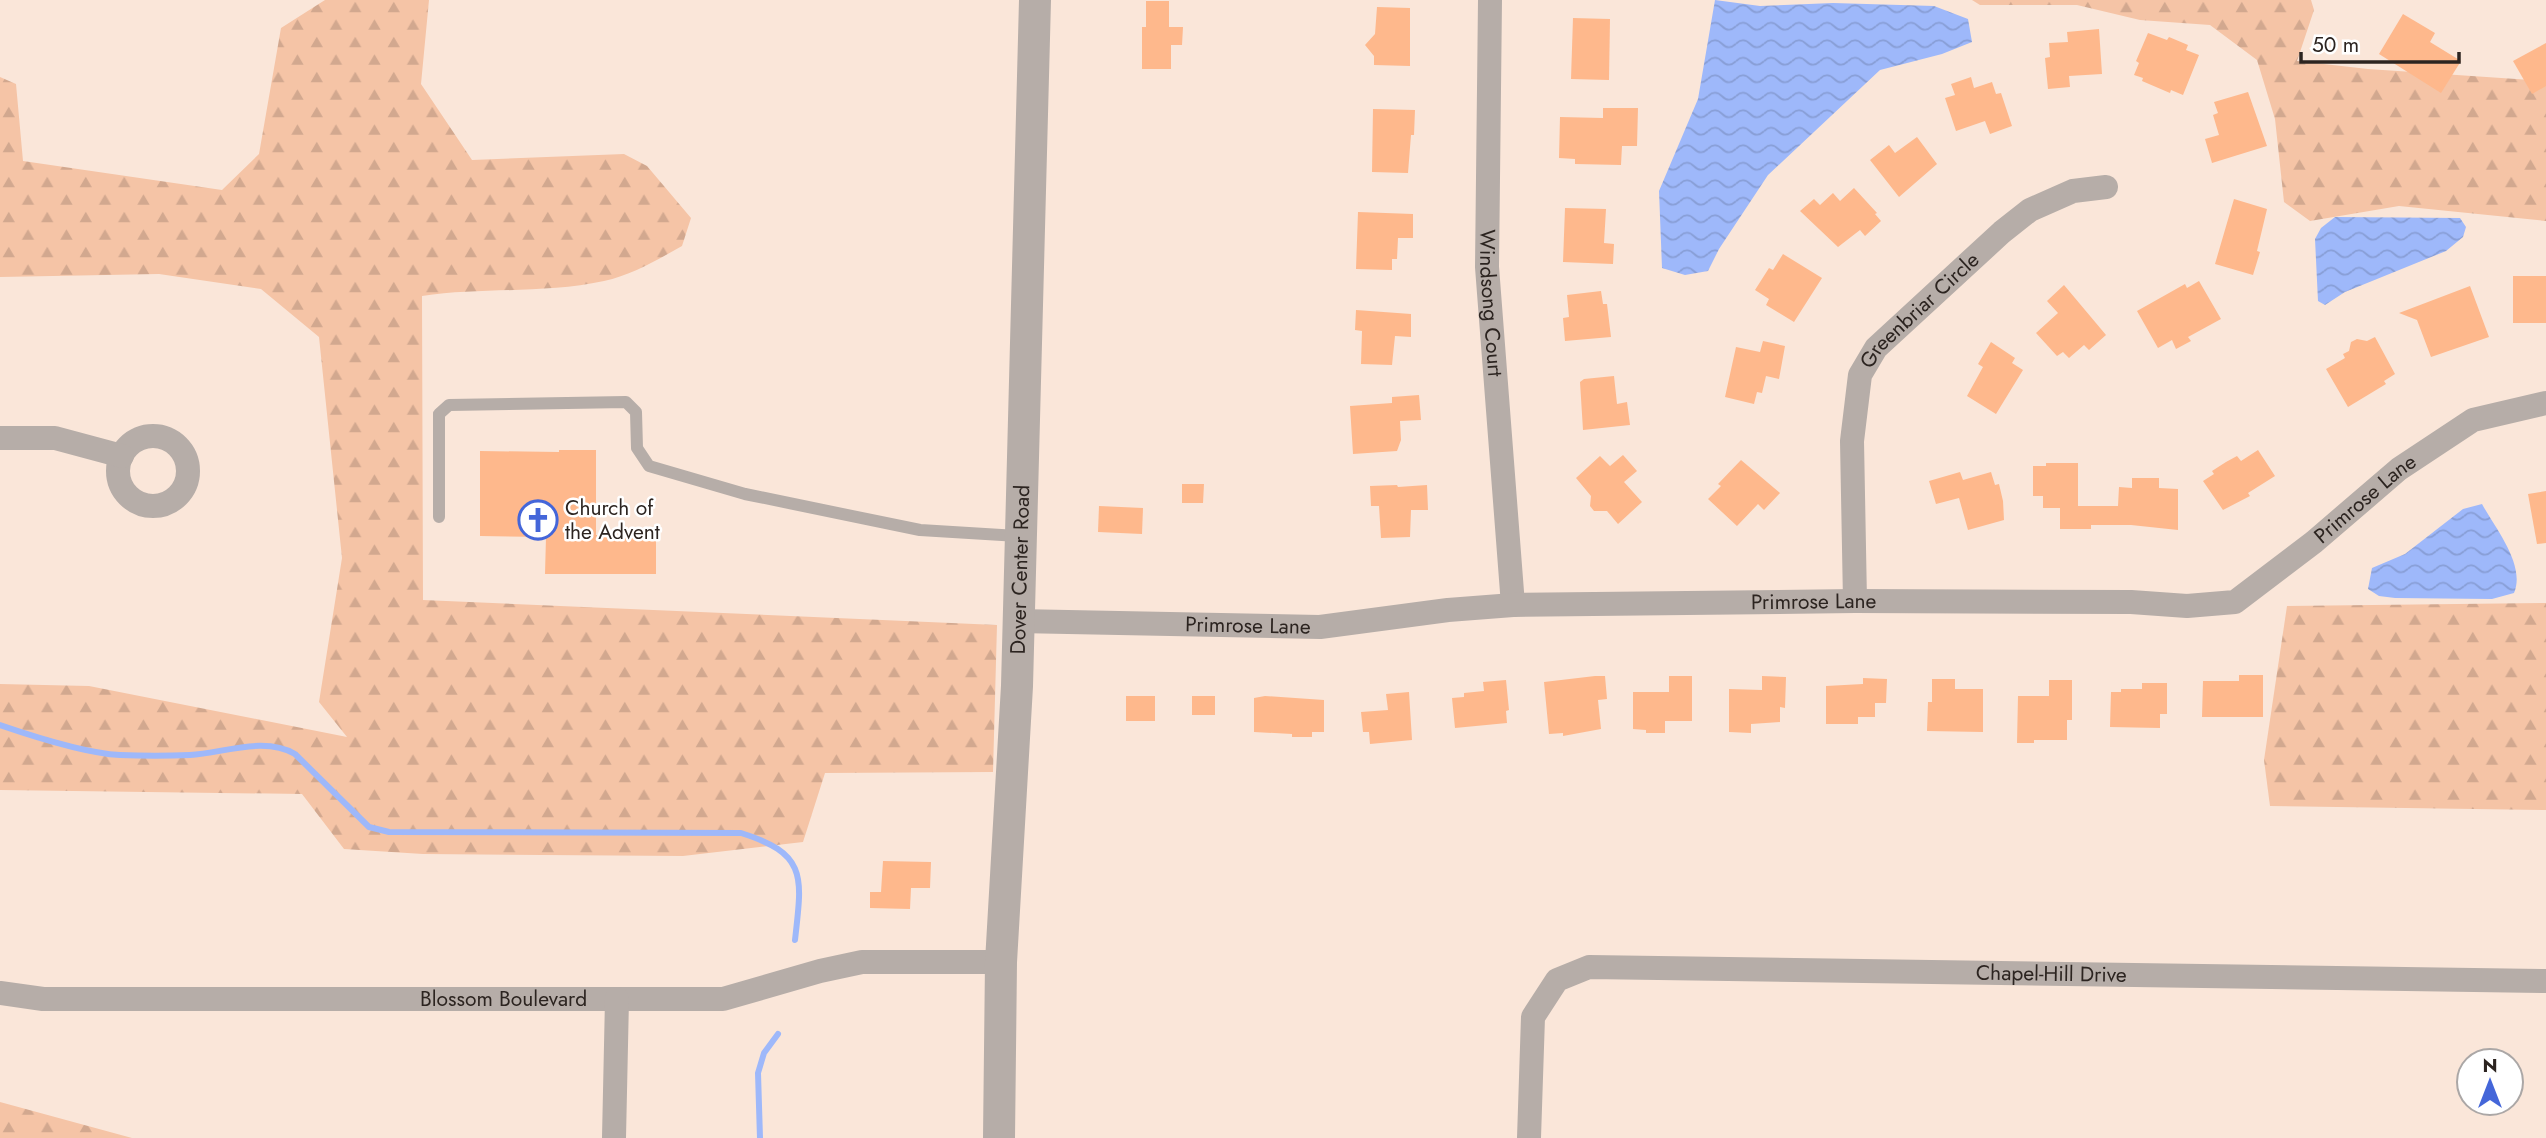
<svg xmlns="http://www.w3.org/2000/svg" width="2546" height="1138" viewBox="0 0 2546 1138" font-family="Jost,sans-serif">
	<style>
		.forest { fill: url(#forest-firs) }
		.water { fill: url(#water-waves) }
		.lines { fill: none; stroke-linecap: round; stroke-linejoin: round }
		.stream { stroke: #9eb8fa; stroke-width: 6 }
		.building { fill: #feb88c }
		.service { stroke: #b6ada8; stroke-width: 12 }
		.minor { stroke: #b6ada8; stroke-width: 24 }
		.tertiary { stroke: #b6ada8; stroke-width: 32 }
		.labels { text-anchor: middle; stroke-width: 5; stroke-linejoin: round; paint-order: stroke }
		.street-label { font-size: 21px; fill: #2c2420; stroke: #fff }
		.poi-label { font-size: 21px; fill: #2c2420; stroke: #fff; text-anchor: start }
	</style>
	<defs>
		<pattern id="forest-firs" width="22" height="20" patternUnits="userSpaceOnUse" patternTransform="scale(1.75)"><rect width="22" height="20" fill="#f5c4a6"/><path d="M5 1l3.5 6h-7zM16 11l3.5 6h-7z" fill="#d2a88f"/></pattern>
		<pattern id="water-waves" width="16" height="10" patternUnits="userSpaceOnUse" patternTransform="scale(1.75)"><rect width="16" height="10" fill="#9eb8fa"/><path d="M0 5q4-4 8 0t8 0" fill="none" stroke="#889ed6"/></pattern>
	</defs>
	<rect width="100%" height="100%" fill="#fae6d9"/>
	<g class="forest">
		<path d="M 325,0 L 429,0 L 421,84 L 472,160 L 624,154 L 647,166 L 691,218 L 682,246 C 657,260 632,275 604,281 C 544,294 482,287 422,296 L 423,600 L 997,625 L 993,772 L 825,773 L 803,842 L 683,856 L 423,854 L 344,849 L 302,794 L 0,790 L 0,684 L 89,686 L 347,737 L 319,702 L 342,558 L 319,337 L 261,289 L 159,274 L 0,277 L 0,77 L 16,84 L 23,161 L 222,190 L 259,154 L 281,28 Z"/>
		<path d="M 1972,0 L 2311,0 L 2314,10 L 2297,61 L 2368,69 L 2546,81 L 2546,221 L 2399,206 L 2310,221 L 2284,202 L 2275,119 L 2257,60 L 2210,25 L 2140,20 L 2077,5 L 1980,5 Z"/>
		<path d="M 2546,603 L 2546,810 L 2270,806 L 2264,760 L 2287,606 Z"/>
		<path d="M 0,1102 L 132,1138 L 0,1138 Z"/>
	</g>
	<g class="water">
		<path d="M 1715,0 L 1760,6 L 1833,3 L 1934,6 L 1968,19 L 1972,42 L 1942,54 L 1880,70 L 1768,175 L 1719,249 L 1708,271 L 1685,275 L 1662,268 L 1659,191 L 1698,99 Z"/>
		<path d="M 2335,217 L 2460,218 L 2466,227 L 2463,237 L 2446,251 L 2345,292 L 2325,305 L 2318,301 L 2315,239 L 2321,228 Z"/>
		<path d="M 2482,504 C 2495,528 2526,565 2514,593 L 2492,599 L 2395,598 L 2379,596 L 2368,589 L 2372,568 L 2405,554 L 2463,509 Z"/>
	</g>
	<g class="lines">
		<g class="stream">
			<path d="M 0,725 C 35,737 84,753 120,755 C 143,756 167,756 190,755 C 224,753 264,736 295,754 L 369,827 L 389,832 L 741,833 C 808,854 802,877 795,940"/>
			<path d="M 760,1138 L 758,1073 L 764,1053 L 778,1034"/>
		</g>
	</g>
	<g class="building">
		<path d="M 1146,1 L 1169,1 L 1169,27 L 1183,27 L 1182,45 L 1171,45 L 1171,69 L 1142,69 L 1142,27 L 1146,27 Z"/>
		<path d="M 1377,7 L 1410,8 L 1410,66 L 1374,65 L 1374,56 L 1365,45 L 1375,34 Z"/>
		<path d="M 2403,14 L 2435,33 L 2430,42 L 2461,61 L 2441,93 L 2379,54 Z"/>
		<path d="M 1573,18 L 1610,19 L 1609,80 L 1571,79 Z"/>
		<path d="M 2099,29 L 2102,74 L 2069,76 L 2070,87 L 2048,89 L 2045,58 L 2050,57 L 2049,43 L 2068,42 L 2067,32 Z"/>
		<path d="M 2148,33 L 2167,40 L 2169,37 L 2188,45 L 2186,50 L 2199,55 L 2183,95 L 2171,90 L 2170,93 L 2142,81 L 2143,78 L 2134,75 L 2139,63 L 2136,61 Z"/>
		<path d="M 2546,43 L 2546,86 L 2532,94 L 2513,61 Z"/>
		<path d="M 1971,77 L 1974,88 L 1992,82 L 1996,94 L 2001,93 L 2012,126 L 1990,134 L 1985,121 L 1956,131 L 1945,98 L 1955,95 L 1951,84 Z"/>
		<path d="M 2248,92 L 2267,146 L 2212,163 L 2205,139 L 2219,135 L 2213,115 L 2218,113 L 2214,102 Z"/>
		<path d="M 1603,108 L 1638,108 L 1637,146 L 1622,146 L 1621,165 L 1575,164 L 1575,159 L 1559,158 L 1560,117 L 1603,118 Z"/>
		<path d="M 1373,109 L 1415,110 L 1414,135 L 1411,135 L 1408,173 L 1372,172 Z"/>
		<path d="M 1917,137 L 1937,164 L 1899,197 L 1870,160 L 1889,145 L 1895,153 Z"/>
		<path d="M 1854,188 L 1877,213 L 1875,214 L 1881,221 L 1865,236 L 1860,230 L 1838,247 L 1800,211 L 1814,199 L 1820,205 L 1833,193 L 1840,201 Z"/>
		<path d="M 2234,199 L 2267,209 L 2257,251 L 2260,252 L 2253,275 L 2215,264 Z"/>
		<path d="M 1565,208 L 1606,209 L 1604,243 L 1614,244 L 1613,264 L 1563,262 Z"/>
		<path d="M 1358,212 L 1413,214 L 1413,238 L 1398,238 L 1397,259 L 1392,259 L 1392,270 L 1356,269 Z"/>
		<path d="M 1783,254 L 1822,278 L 1794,322 L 1766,305 L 1769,299 L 1755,290 L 1769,268 L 1773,270 Z"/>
		<rect x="2513" y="276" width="33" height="47"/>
		<path d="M 2199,281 L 2221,319 L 2188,337 L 2191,341 L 2176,349 L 2172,340 L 2158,348 L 2137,311 L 2185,284 L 2187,288 Z"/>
		<path d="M 2064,285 L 2106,335 L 2089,350 L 2084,345 L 2069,358 L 2063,352 L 2057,356 L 2036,333 L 2058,313 L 2047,301 Z"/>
		<path d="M 2470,286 L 2489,337 L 2431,357 L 2417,320 L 2399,313 Z"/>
		<path d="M 1601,291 L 1603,304 L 1607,304 L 1611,337 L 1565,341 L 1563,318 L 1569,317 L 1567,295 Z"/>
		<path d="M 1356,310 L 1411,314 L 1411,337 L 1395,336 L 1392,365 L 1361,364 L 1362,331 L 1355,330 Z"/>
		<path d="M 2375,337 L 2395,374 L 2384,381 L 2386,384 L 2348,407 L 2326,369 L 2345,358 L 2343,354 L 2349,351 L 2351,342 L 2357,339 L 2367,341 Z"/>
		<path d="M 1763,341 L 1785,346 L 1779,379 L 1766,376 L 1762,393 L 1757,392 L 1754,404 L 1725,397 L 1736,347 L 1760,352 Z"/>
		<path d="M 1991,342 L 2015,358 L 2012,363 L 2023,370 L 1996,414 L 1967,396 L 1983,367 L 1978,364 Z"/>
		<path d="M 1614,376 L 1617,404 L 1627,402 L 1630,425 L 1583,430 L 1580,382 L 1584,379 Z"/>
		<path d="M 1419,395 L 1421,420 L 1400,421 L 1401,440 L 1397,451 L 1353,454 L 1350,406 L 1392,403 L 1392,397 Z"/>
		<path d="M 559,450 L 596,450 L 596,535 L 656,535 L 656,574 L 545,574 L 546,537 L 480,536 L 480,451 L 559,452 Z"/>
		<path d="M 2258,450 L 2275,476 L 2248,493 L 2250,496 L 2223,510 L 2203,481 L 2214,474 L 2212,471 L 2226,462 L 2237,456 L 2241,461 Z"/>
		<path d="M 1623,455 L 1637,471 L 1624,482 L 1642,502 L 1618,524 L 1607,511 L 1594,511 L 1590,506 L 1591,496 L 1576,478 L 1600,456 L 1610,466 Z"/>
		<path d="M 1741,460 L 1780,493 L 1764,510 L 1758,504 L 1737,526 L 1708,499 L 1721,486 L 1718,484 Z"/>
		<path d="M 2046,463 L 2078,463 L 2078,506 L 2118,506 L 2119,487 L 2132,488 L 2132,478 L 2159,478 L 2159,488 L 2178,489 L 2178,530 L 2131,525 L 2091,525 L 2091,529 L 2060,529 L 2060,508 L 2043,508 L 2043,496 L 2033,496 L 2033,466 L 2046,466 Z"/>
		<path d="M 1960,472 L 1963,480 L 1991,472 L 1995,485 L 1999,484 L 2003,501 L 2004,520 L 1968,530 L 1959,498 L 1936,504 L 1929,481 Z"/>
		<path d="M 1182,484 L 1204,484 L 1203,503 L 1182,503 Z"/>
		<path d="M 1397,485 L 1398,487 L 1427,485 L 1428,510 L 1411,510 L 1410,537 L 1381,538 L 1379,506 L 1371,506 L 1370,486 Z"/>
		<path d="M 2546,491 L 2546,543 L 2537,544 L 2528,494 Z"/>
		<path d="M 1099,506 L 1143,508 L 1142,534 L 1098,532 Z"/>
		<path d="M 2239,675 L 2263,675 L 2263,717 L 2202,717 L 2203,681 L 2239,681 Z"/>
		<path d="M 1595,676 L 1605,676 L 1607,699 L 1598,700 L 1601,729 L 1563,736 L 1563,733 L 1549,734 L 1544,682 Z"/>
		<path d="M 1669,676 L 1692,676 L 1692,721 L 1665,721 L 1665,733 L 1646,733 L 1646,730 L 1633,729 L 1633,692 L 1669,692 Z"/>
		<path d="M 1762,676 L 1786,677 L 1785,708 L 1780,707 L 1780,722 L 1751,724 L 1751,733 L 1729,732 L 1729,689 L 1762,690 Z"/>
		<path d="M 1863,678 L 1887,679 L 1886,703 L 1875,703 L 1875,717 L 1858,717 L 1858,724 L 1826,724 L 1826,686 L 1863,684 Z"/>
		<path d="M 1932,679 L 1955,679 L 1955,689 L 1983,689 L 1983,732 L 1927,731 L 1928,702 L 1932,702 Z"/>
		<path d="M 1506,680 L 1509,710 L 1506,711 L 1507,723 L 1455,728 L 1452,698 L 1464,697 L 1464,693 L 1484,691 L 1483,682 Z"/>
		<path d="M 2049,680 L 2072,680 L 2072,720 L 2067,720 L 2067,740 L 2034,740 L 2034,743 L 2017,743 L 2018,696 L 2049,696 Z"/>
		<path d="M 2142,683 L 2167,683 L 2167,714 L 2160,714 L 2160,728 L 2110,727 L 2111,692 L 2121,692 L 2121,689 L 2142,689 Z"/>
		<path d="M 1409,692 L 1412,740 L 1370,744 L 1369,732 L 1363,732 L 1361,712 L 1388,710 L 1386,694 Z"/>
		<rect x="1126" y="696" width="29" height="25"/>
		<rect x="1192" y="696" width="23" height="19"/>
		<path d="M 1265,696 L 1324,700 L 1324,732 L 1312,732 L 1312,737 L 1292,737 L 1292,734 L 1254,732 L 1254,698 Z"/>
		<path d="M 883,861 L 931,862 L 930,888 L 911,888 L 910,909 L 870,908 L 870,892 L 881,892 Z"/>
	</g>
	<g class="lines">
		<path class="service" d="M 439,517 L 439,414 L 449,405 L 626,402 L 636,412 L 637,448 L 649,466 L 745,494 L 920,530 L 1019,536"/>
		<g class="minor">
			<path id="s1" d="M 1490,0 L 1487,267 L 1513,605"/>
			<circle cx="153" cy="471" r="35"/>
			<path d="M 0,438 L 55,438 L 122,456"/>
			<path id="s2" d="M 1855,601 L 1852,441 L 1860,375 L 1876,348 L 2002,232 L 2030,210 L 2073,191 L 2106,187"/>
			<path id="s3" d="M 1017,621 L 1320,627 L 1448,610 L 1513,605 L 1855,601 L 2131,602 L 2187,606 L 2235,602 L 2314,542 L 2399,469 L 2473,420 L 2546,403"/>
			<path id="s4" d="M 0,993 L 43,999 L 723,999 L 820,971 L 862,962 L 1001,962"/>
			<path d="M 614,1138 L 617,999"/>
			<path id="s5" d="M 1529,1138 L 1533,1017 L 1557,980 L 1589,967 L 2546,981"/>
		</g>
		<path class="tertiary" id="s6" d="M 999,1138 L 1001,962 L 1017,686 L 1035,0"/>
	</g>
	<defs>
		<g id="church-ring" transform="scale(2.0125)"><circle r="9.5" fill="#fff" stroke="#4466d9" stroke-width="1.5"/><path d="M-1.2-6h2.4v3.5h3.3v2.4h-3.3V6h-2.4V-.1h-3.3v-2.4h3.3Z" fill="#4466d9"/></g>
	</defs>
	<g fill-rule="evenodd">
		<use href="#church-ring" x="538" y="520"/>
	</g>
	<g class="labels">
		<g class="street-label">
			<text dy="7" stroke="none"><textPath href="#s1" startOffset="303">Windsong Court</textPath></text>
			<text dy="7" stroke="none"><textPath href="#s2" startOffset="315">Greenbriar Circle</textPath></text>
			<text dy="7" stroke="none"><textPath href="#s3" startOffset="1386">Primrose Lane</textPath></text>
			<text dy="7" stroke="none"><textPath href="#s6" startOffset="569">Dover Center Road</textPath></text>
			<text dy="7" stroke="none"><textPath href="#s3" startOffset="798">Primrose Lane</textPath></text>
			<text dy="7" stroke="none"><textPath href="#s3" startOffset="231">Primrose Lane</textPath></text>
			<text dy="7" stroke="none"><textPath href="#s5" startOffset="662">Chapel-Hill Drive</textPath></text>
			<text dy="7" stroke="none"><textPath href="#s4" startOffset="504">Blossom Boulevard</textPath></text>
		</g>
		<g class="poi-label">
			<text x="565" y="515">Church of<tspan x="565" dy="24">the Advent</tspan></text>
		</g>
	</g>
	<g transform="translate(2490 1082)"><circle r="33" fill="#ffffff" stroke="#aba7a6" stroke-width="2"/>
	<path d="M0-5L12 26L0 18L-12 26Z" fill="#4466d9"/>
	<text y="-10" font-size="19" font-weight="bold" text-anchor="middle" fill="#2c2420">N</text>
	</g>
	<path d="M2301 52v10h158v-10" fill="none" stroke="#2c2420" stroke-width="3.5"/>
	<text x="2312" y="52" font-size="21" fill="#2c2420" stroke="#ffffff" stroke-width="5" paint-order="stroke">50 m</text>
</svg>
